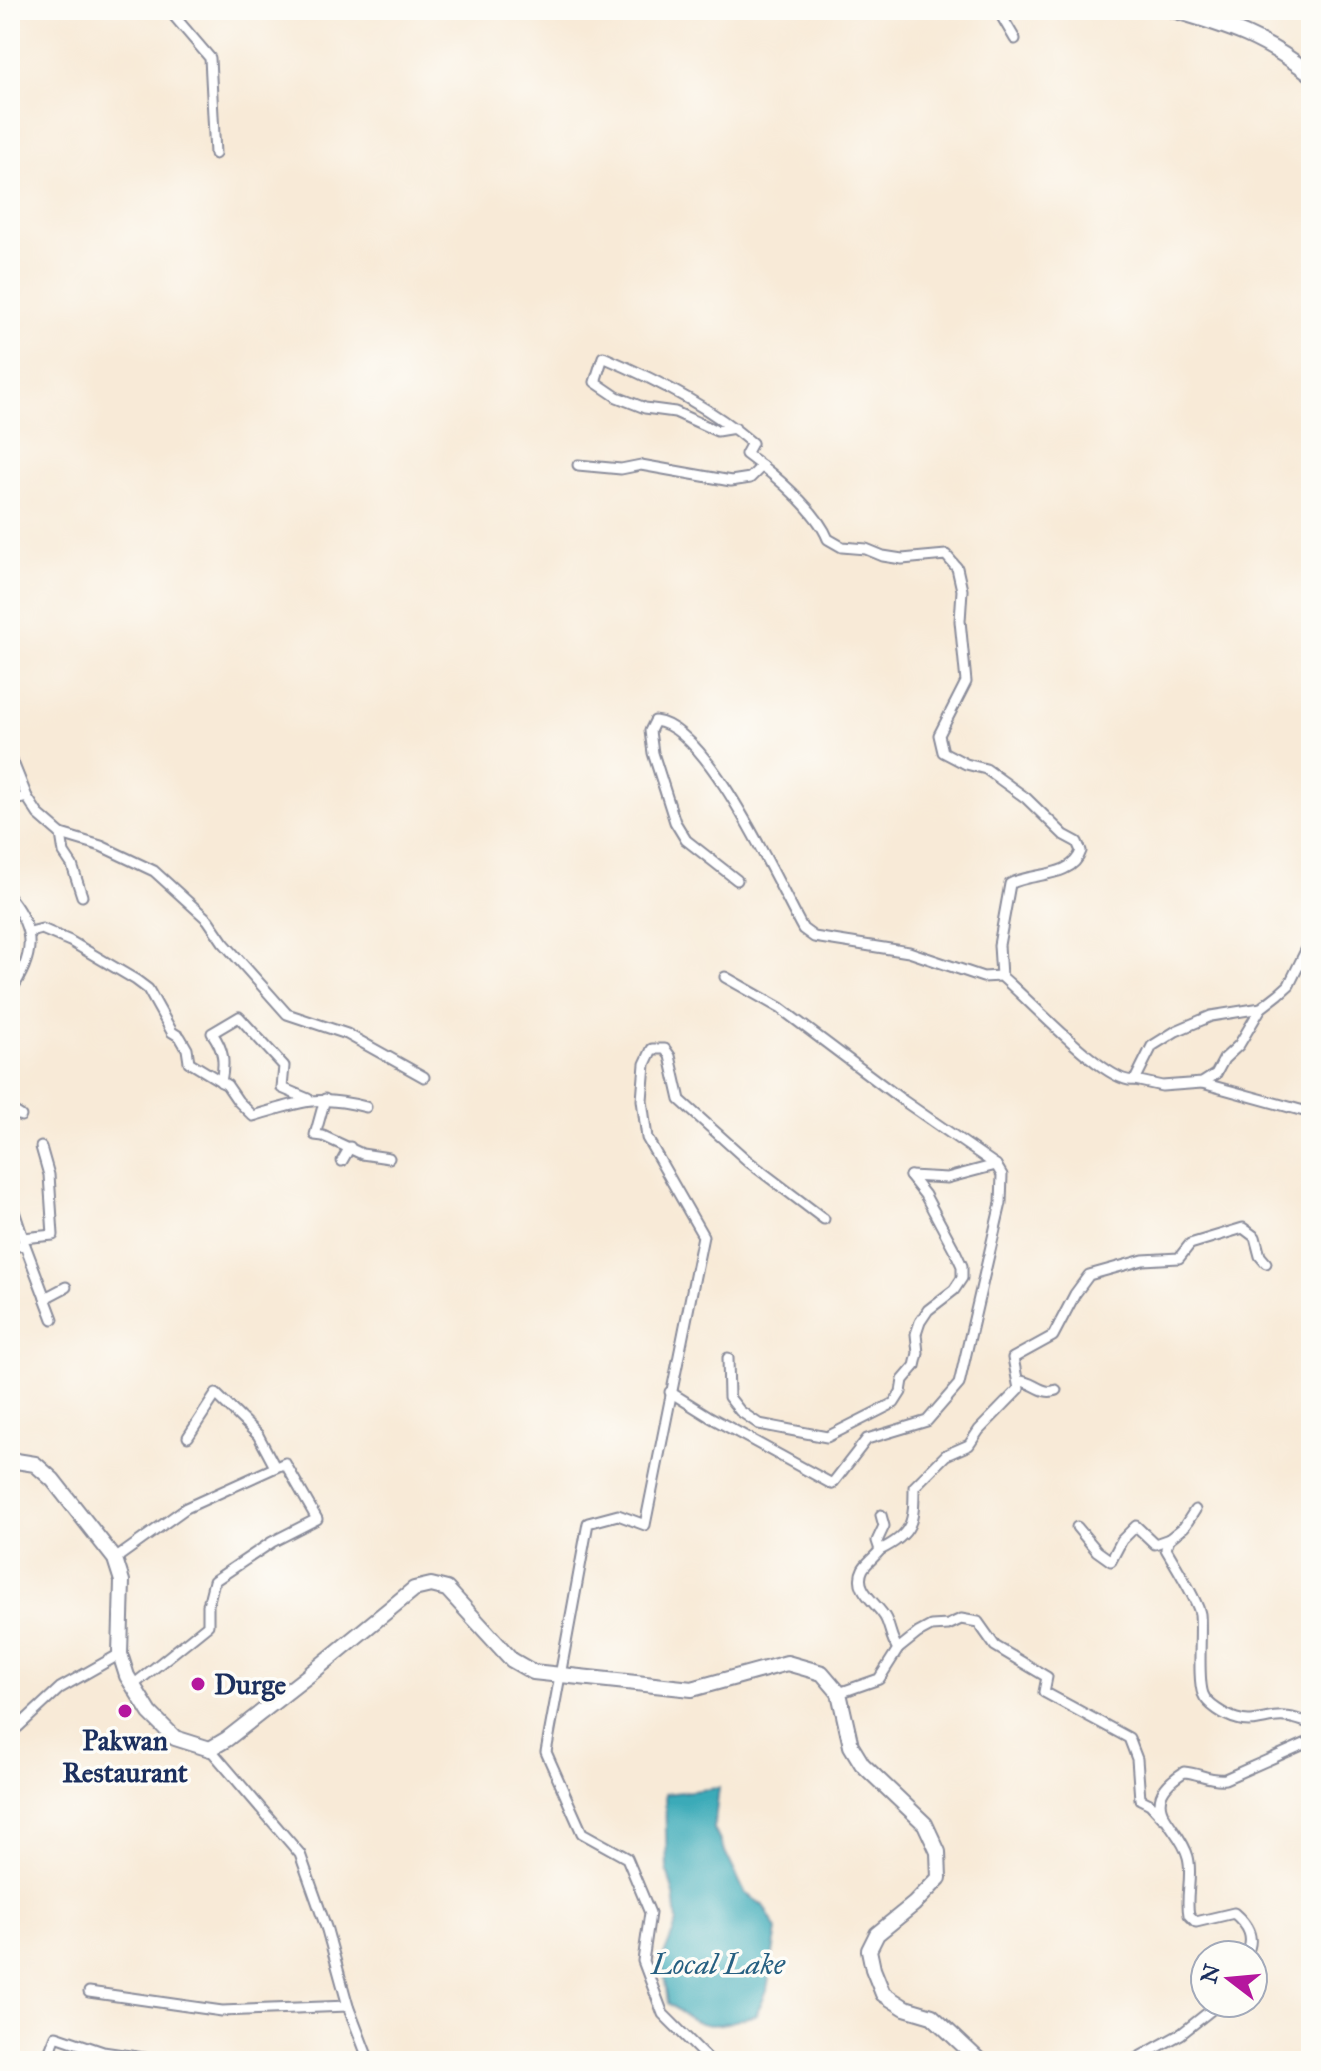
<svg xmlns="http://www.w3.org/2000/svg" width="1321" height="2071" viewBox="0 0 1321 2071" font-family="'IM FELL Great Primer',serif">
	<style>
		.water { fill: #3aaab8; stroke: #2a6c8b; stroke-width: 2 }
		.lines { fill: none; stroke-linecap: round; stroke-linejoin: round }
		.street-casing { stroke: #8a8c9a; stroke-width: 13 }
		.secondary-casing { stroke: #8a8c9a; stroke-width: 18 }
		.primary-casing { stroke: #8a8c9a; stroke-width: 18 }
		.street { stroke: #fff; stroke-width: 9 }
		.secondary { stroke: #fff; stroke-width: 14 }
		.primary { stroke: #fff; stroke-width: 14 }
		.poi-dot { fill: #b5179e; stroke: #fdfcf7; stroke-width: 3 }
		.labels { text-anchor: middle; stroke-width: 7; stroke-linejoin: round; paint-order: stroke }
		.poi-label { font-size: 28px; font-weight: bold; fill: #1b2f5e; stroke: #fdfcf7; text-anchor: start }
		.water-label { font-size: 30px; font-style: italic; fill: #276082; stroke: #fdfcf7 }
	</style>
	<rect width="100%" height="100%" fill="#fdfcf7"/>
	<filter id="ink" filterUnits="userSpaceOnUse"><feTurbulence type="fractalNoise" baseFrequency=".0125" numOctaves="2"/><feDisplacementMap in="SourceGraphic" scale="16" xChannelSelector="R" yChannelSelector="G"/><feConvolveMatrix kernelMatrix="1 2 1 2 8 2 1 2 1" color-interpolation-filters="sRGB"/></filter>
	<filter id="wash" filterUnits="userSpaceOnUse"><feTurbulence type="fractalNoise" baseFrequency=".006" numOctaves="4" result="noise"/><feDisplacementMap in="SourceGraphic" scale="32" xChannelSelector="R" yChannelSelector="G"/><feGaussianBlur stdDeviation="1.8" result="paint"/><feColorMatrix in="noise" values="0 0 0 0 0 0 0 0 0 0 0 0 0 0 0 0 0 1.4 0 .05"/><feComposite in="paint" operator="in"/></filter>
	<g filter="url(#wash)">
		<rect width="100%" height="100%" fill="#f8ead7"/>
		<path class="water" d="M 719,1788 L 714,1829 L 745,1893 L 763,1905 L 777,1930 L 767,1990 L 756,2015 C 713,2027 705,2033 668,2003 L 662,1960 L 677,1922 L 674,1894 L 667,1871 L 665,1794 Z"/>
	</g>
	<g filter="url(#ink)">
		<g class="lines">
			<g class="street-casing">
				<g id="street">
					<path d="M 169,10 L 210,58 L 215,154"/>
					<path d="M 998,10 L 1015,39"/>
					<path d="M 735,428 L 717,431 L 675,412 L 645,408 L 617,397 L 595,382 L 603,357 C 655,379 709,406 752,443 L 746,454 C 772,473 816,509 828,539 L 842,547 L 866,549 L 883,556 L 902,559 L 946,555 L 957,568 L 962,590 L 960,621 L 966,682 L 939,735 L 943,752 L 966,764 L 986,769 L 1026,798 L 1064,835 L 1077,842 L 1081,851 C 1072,879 1031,872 1010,884 L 999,945 L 1001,976 C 1026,996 1108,1087 1135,1080 L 1152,1046 L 1176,1031 L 1211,1016 L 1261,1008 L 1279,994 L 1289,985 L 1311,940"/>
					<path d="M 578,465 L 621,469 L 641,465 L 731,481 L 750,478 L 762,466"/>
					<path d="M 10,755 L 27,797 L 38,814 L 61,834 L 101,846 L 154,871 L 208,920 L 223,942 L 287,1014 L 347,1034 L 424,1077"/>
					<path d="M 10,801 L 27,797"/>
					<path d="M 61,834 L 64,853 L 72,865 L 82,896"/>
					<path d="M 737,880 L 686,840 L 675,822 L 653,753 L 650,731 L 655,721 C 708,726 777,883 803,929 L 814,937 L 909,952 L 983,977 L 1001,976"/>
					<path d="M 10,898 C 37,932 34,957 10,992"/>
					<path d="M 30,932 L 42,929 L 70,941 L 136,980 L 148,989 L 172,1032 L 180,1037 L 187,1049 L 189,1062 L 227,1085 L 238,1101 L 253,1116 C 301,1102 316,1094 366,1107"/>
					<path d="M 1135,1080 L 1162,1086 L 1202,1083 L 1216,1074 L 1224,1059 L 1239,1045 L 1261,1008"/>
					<path d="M 221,1082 C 225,1062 224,1050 212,1033 L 239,1017 L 284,1066 L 282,1088 L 308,1099"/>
					<path d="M 1202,1083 L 1311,1113"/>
					<path d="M 325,1099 L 315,1135 L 323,1136 L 362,1154 L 389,1158"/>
					<path d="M 10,1109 L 21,1116"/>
					<path d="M 342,1161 L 350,1147"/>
					<path d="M 910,1176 L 947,1178 L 996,1165"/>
					<path d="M 14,1211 L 24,1241"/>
					<path d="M 23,1238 L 53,1235 L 49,1175 L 41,1147"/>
					<path d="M 10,1247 L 25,1245 L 53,1319"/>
					<path d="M 45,1298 L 66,1287"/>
					<path d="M 728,1358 L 729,1397 L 740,1411 L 759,1424 L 827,1437 L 894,1403 L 901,1392 L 903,1380 L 915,1366 L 918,1353 L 916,1334 L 920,1322 L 928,1310 L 954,1290 L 962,1278 L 962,1266 L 955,1251 L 925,1195 L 910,1176"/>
					<path d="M 1019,1381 C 1033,1381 1043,1396 1056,1390"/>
					<path d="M 670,1392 L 710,1417 L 832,1484 L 867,1439 L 927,1421 L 959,1384 L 1001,1203 L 1002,1175 L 996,1165 L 901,1099 L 780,1008 L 725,977"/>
					<path d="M 188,1437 L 216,1394 L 258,1435 L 275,1467"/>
					<path d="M 1195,1510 L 1184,1527 L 1169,1539 L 1166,1549 C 1174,1563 1198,1601 1200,1614 C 1202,1634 1197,1678 1203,1694 C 1207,1705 1226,1716 1237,1719 C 1254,1725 1269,1715 1285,1717 C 1293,1717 1302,1721 1309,1723 L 1311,1727"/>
					<path d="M 881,1515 L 884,1526 L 877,1541 L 880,1550 C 875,1557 867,1562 863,1569 C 852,1590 879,1604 886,1619 C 891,1630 891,1639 898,1649"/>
					<path d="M 1077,1527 L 1097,1551 L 1111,1561 L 1122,1540 L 1136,1526 L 1155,1544 L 1169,1539"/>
					<path d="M 880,1550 C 913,1534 914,1522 914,1487 L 946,1455 L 969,1445 L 979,1430 L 1019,1389 L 1013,1358 L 1053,1336 L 1075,1294 L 1089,1275 L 1143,1260 L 1179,1258 L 1190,1244 L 1243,1228 L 1255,1237 L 1260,1256 L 1266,1263"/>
					<path d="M 115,1559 L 186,1508 L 285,1463 L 317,1519 L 272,1542 L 214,1581 L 208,1605 L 208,1625 L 132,1686"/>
					<path d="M 839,1693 L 879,1679 L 898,1649 L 918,1633 L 931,1626 L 948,1625 L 961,1619 L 978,1622 L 995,1646 L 1047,1677 L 1044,1692 L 1129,1738 L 1137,1759 L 1140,1799 L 1150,1804 L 1163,1818"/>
					<path d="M 10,1731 L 18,1727 L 60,1688 L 120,1654"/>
					<path d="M 210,1749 L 300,1854 L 327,1930 L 348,2006 L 369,2061"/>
					<path d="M 1246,1955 C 1256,1938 1248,1925 1234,1913 L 1196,1922 L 1189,1915 C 1185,1896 1193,1876 1188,1857 C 1180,1824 1132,1805 1184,1772 C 1199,1773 1210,1781 1225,1779 L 1311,1741"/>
					<path d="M 89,1992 L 222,2011 L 348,2006"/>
					<path d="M 46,2061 L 56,2036 L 103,2052 L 164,2061"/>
					<path d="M 710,2061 L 663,2014 L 643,1961 L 650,1913 L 627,1858 L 582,1833 L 546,1752 L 588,1523 L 618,1515 L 645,1525 L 703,1236 L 647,1138 L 642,1100 L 645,1064 L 652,1049 L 665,1049 L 670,1056 L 680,1100 L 749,1162 L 824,1219"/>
					<path d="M 1132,2061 L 1181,2034 L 1220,2003"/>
				</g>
			</g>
			<g class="secondary-casing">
				<path id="secondary" d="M 1173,10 C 1231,27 1263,37 1311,74"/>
			</g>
			<g class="primary-casing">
				<path id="primary" d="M 10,1460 L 35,1464 L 53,1480 L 115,1559 L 122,1581 L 120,1654 L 127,1676 L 150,1713 L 175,1738 L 210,1749 L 227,1739 L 309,1675 L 414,1589 L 431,1585 L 447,1589 L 512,1660 L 533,1672 L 692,1689 L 787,1663 L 822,1673 L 839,1693 L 851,1746 L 862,1764 L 925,1824 L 938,1852 L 939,1878 L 914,1904 L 877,1934 L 869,1950 L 873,1969 L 883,1994 L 905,2008 L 932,2016 L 980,2061"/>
			</g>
			<use href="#street" class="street"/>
			<use href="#secondary" class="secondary"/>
			<use href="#primary" class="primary"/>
		</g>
	</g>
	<g class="poi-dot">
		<circle cx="198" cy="1684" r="8"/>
		<circle cx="125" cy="1711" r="8"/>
	</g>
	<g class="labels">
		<g class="poi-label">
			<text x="214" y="1694">Durge</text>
			<text x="125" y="1750" text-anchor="middle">Pakwan<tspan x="125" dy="32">Restaurant</tspan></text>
		</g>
		<g class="water-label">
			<text x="718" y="1974">Local Lake</text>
		</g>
	</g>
	<rect width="1321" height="2071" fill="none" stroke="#fdfcf7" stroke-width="40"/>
	<g transform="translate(1229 1979) rotate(286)"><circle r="38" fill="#fdfcf7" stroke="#a3aaba" stroke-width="2"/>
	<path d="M0-6L14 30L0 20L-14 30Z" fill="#b5179e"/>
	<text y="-12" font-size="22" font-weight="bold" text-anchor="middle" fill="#1b2f5e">N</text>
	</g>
</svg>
